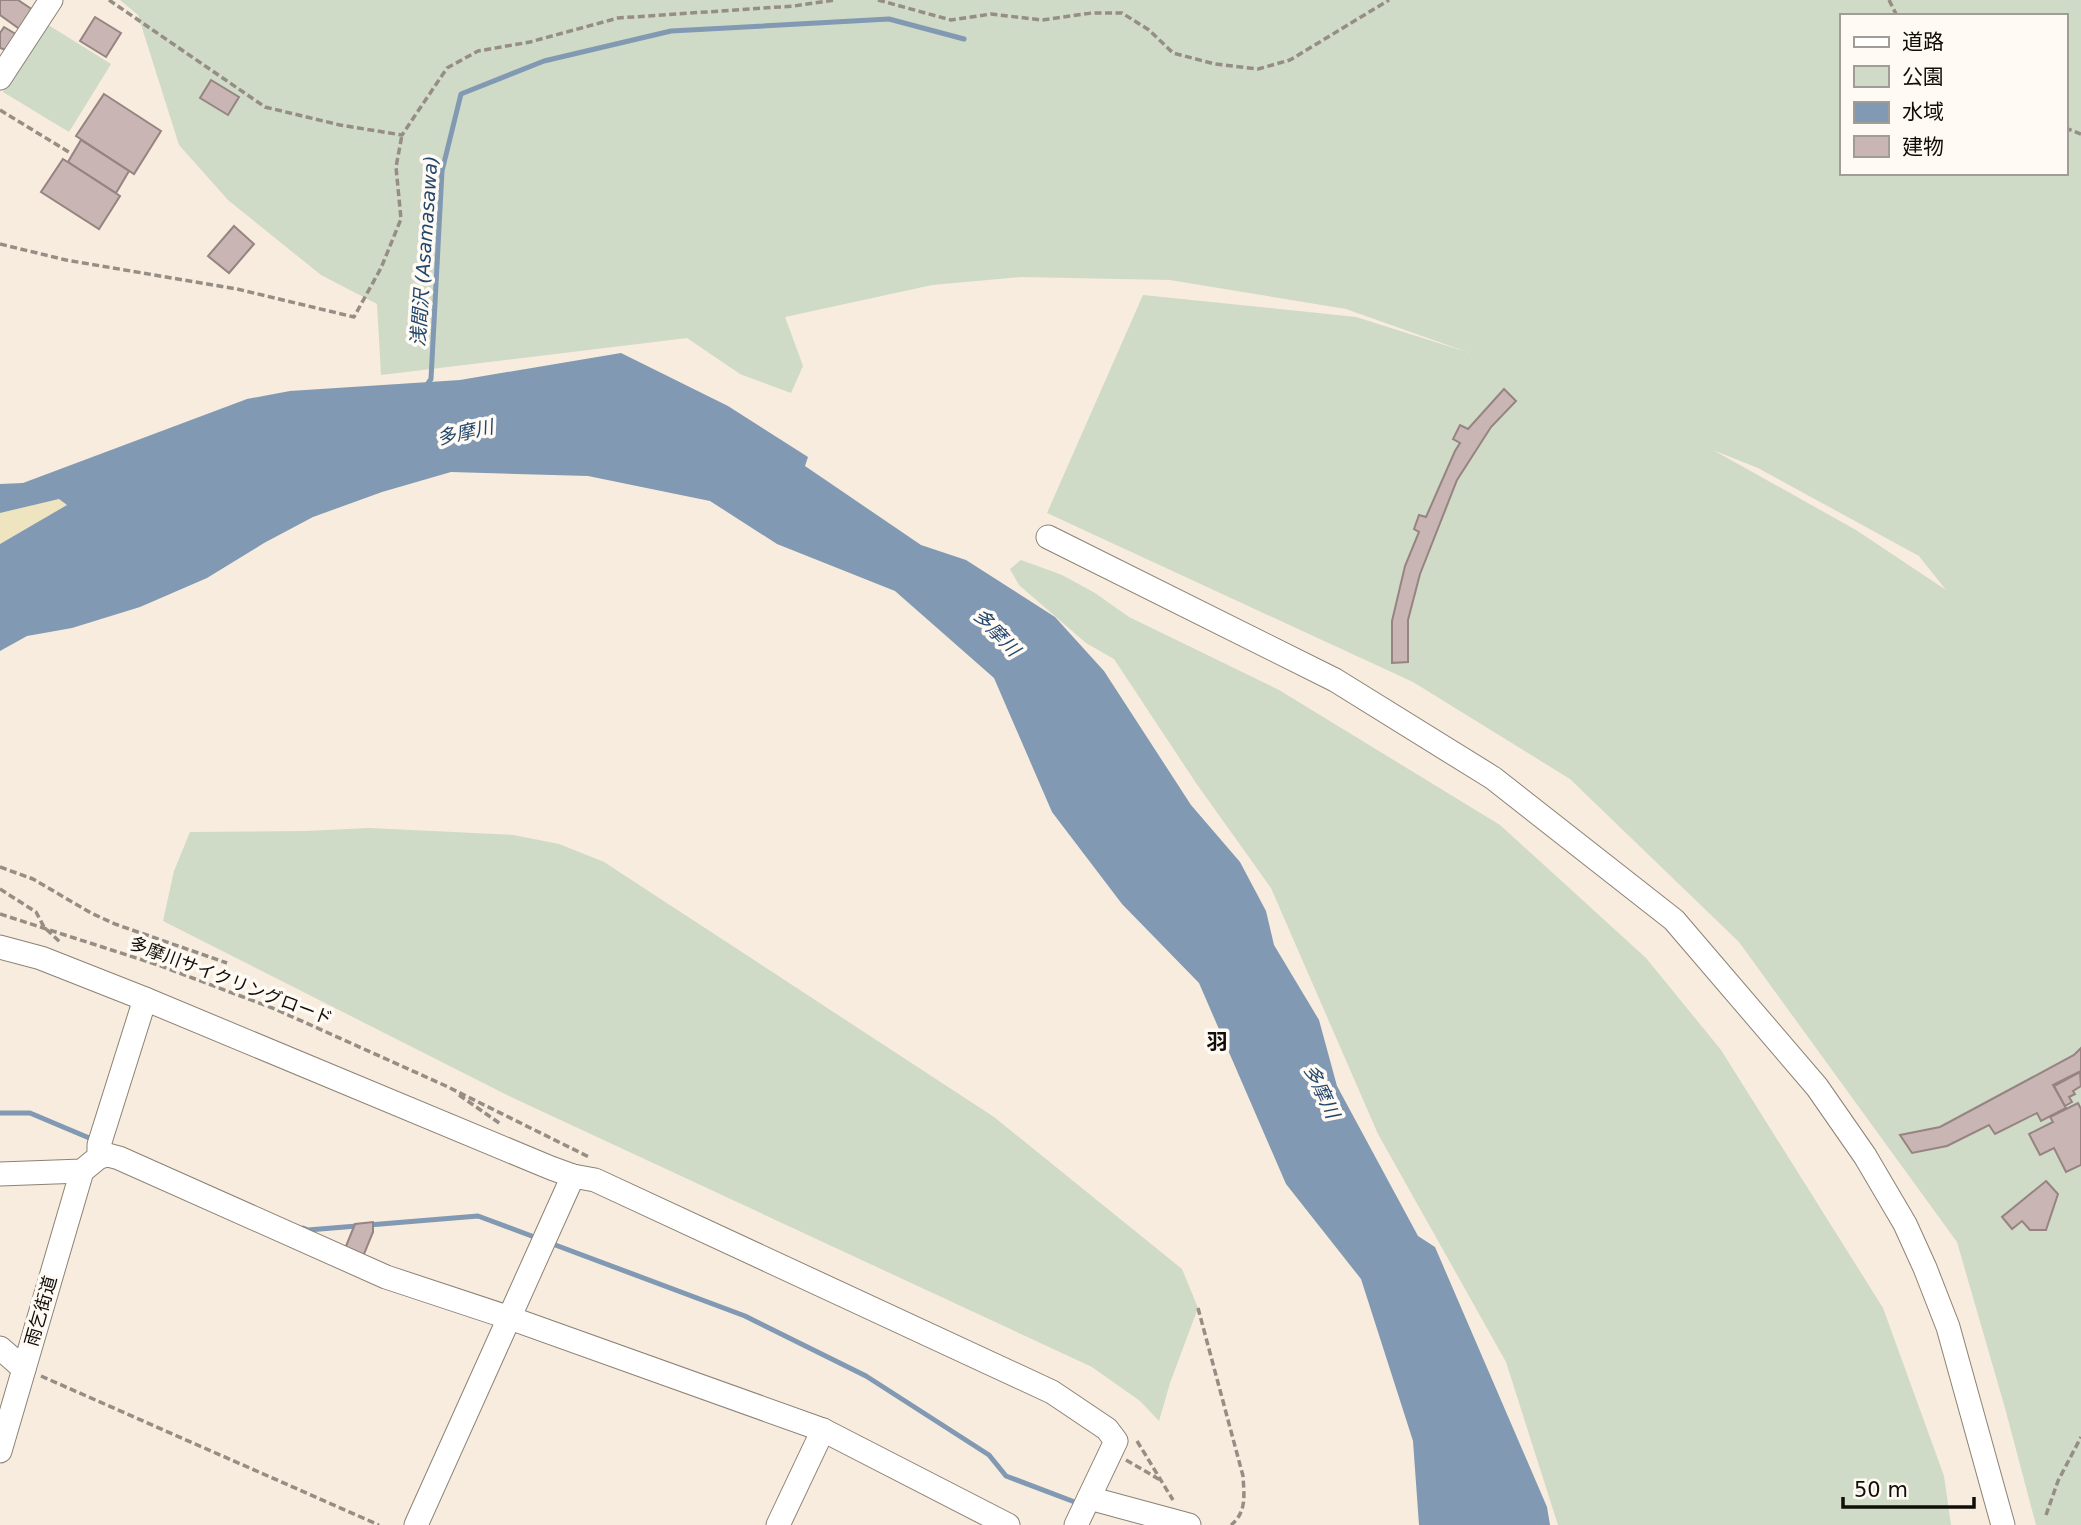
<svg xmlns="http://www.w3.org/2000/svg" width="2081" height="1525" viewBox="0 0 2081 1525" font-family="'DejaVu Sans','Noto Sans JP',sans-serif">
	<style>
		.green { fill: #cfdac7; fill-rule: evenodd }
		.sand { fill: #eee4bf }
		.water { fill: #8199b3 }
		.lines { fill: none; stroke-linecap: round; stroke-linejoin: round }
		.stream { stroke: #8199b3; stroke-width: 5 }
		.building { fill: #c9b5b3; stroke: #968482; stroke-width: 2 }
		.minor-casing { stroke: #8c8275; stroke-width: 25 }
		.path { stroke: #968e84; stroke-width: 3.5; stroke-dasharray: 7 3.5; stroke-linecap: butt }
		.minor { stroke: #fff; stroke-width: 23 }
		.labels { text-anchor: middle; stroke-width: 7; stroke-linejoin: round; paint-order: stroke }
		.street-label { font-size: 18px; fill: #110e09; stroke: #fffaf4 }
		.water-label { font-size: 19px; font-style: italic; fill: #22476d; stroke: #fffaf4 }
		.quarter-label { font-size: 21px; font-weight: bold; fill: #110e09; stroke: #fffaf4 }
	</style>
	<rect width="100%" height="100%" fill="#f7ecdd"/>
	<g class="green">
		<path d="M 120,0 L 2081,0 L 2081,1525 L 2036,1525 L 2005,1408 L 1957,1242 L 1739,942 L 1570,779 L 1413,682 L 1047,513 L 1143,295 L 1356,317 L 1470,353 L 1346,309 L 1170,280 L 1022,277 L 932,285 L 785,317 L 803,366 L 791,393 L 740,374 L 687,338 L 381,375 L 377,304 L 321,275 L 228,200 L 179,145 L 138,15 ZM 1841,16 L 2065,16 L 2065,173 L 1841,173 ZM 1713,450 L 1758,468 L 1919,556 L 1946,590 L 1856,530 Z"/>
		<path d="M 45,23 L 111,64 L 69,132 L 3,92 Z"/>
		<path d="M 1021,560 L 1062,575 L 1095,593 L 1129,617 L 1279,690 L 1500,825 L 1646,958 L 1721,1050 L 1883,1308 L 1944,1476 L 1951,1525 L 1558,1525 L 1506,1362 L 1378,1134 L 1271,888 L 1196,783 L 1114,659 L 1086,643 L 1019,585 L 1010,569 Z"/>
		<path d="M 369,828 L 513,835 L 559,844 L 604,862 L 994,1117 L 1182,1269 L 1198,1308 L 1170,1383 L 1159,1421 L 1140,1401 L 1092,1367 L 511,1097 L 163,921 L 174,871 L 190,832 L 306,831 Z"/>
	</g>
	<path class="sand" d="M 59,499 L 67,505 L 0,544 L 0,513 Z"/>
	<path class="water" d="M 621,353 L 728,406 L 808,457 L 805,466 L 921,545 L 966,560 L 1055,617 L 1104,671 L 1191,805 L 1240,862 L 1266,911 L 1274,945 L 1319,1020 L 1337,1086 L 1418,1236 L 1435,1247 L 1547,1507 L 1550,1525 L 1419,1525 L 1413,1441 L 1361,1279 L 1286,1184 L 1199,983 L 1122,904 L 1052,812 L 994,678 L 895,591 L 777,544 L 710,501 L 588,476 L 451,472 L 382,492 L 313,517 L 264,543 L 207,578 L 140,607 L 72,628 L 27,636 L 0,651 L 0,544 L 67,505 L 59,499 L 0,513 L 0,484 L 23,483 L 247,399 L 290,391 L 460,380 Z"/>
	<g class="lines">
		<g class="stream">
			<path d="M 426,386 L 431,379 L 442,171 L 461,94 L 544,61 L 671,31 L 889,19 L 964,39"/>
			<path d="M 0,1113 L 30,1113 L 94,1140"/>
			<path d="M 303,1228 L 308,1230 L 478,1216 L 537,1238"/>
			<path d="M 550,1243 L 745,1316 L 866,1376 L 989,1455 L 1006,1476 L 1080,1504"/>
		</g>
	</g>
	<g class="building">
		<path d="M 0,0 L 18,0 L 33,10 L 21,30 L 0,15 Z"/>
		<path d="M 95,17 L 121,33 L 106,57 L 80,41 Z"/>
		<path d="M 4,27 L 19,36 L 9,51 L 0,48 L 0,33 Z"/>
		<path d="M 211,80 L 239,97 L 228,115 L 200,98 Z"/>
		<path d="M 104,94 L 161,131 L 134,174 L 76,136 Z"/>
		<path d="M 81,140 L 129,171 L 116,193 L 68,162 Z"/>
		<path d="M 63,159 L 120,196 L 99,229 L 41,192 Z"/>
		<path d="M 234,226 L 254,244 L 229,273 L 208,256 Z"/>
		<path d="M 1504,389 L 1516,401 L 1491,427 L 1457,480 L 1420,574 L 1408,620 L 1408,662 L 1392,663 L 1392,621 L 1405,566 L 1419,532 L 1414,529 L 1419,515 L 1426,517 L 1455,451 L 1460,443 L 1453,439 L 1460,425 L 1468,429 Z"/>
		<path d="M 2081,1048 L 2081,1071 L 2053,1085 L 2066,1108 L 2041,1121 L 2037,1113 L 1995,1134 L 1989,1125 L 1947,1146 L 1912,1153 L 1900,1135 L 1940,1127 L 2074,1055 Z"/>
		<path d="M 2080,1072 L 2081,1086 L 2073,1091 L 2075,1094 L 2069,1097 L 2072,1102 L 2065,1106 L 2054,1086 Z"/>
		<path d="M 2078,1103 L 2081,1109 L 2081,1165 L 2066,1172 L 2054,1148 L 2040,1155 L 2029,1134 L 2053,1122 L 2050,1117 Z"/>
		<path d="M 2046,1181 L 2058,1194 L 2046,1230 L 2030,1230 L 2022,1221 L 2012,1229 L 2002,1217 Z"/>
		<path d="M 373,1222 L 373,1232 L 362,1259 L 344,1251 L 355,1224 Z"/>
	</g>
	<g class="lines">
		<g class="minor-casing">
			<g id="minor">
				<path d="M 0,78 L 51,0"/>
				<path d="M 1048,537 L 1335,680 L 1493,778 L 1674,920 L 1817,1087 L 1865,1156 L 1905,1224 L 1925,1268 L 1948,1327 L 2003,1525"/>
				<path d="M 0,947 L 41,958 L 145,999 L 551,1168 L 573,1176 L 595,1180 L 1052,1392 L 1107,1429 L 1116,1441 L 1076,1525"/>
				<path d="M 99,1157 L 108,1155 L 119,1158 L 386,1277 L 510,1318 L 823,1430 L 1008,1525"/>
				<path d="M 0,1174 L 82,1171 L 99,1157 L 99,1145 L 145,999"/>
				<path d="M 0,1348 L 24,1369"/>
				<path d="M 0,1451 L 82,1171"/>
				<path d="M 1089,1498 L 1189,1525"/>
				<path d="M 416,1525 L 573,1176"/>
				<path d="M 778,1525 L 823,1430"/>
			</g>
		</g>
		<g class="path">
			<path d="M 109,0 L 265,107 L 340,125 L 402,135 L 447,68 L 478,51 L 530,42 L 618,18 L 794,6 L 835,0"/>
			<path d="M 878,0 L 951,20 L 991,14 L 1042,20 L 1092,13 L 1122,13 L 1149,30 L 1173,53 L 1215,64 L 1258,69 L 1290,60 L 1389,0"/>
			<path d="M 1889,0 L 1897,16"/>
			<path d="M 0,110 L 72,154"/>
			<path d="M 2065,128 L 2081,134"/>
			<path d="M 0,244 L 66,260 L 237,289 L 354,317 L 381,268 L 401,219 L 396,167 L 402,135"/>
			<path d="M 0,867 L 33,879 L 91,913 L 115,924 L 227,963"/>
			<path d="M 0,889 L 36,912 L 44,927 L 60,942"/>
			<path d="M 0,914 L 158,965 L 275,1009 L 446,1086 L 591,1158"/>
			<path d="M 459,1095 L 502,1125"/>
			<path d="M 1198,1308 L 1243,1476 C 1244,1495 1247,1512 1231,1525"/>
			<path d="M 41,1376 L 379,1525"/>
			<path d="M 1137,1441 L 1173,1500"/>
			<path d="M 1126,1460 L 1162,1481"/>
			<path d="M 2046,1515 L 2058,1481 L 2081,1437"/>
		</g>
		<use href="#minor" class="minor"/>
	</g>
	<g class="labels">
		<g class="street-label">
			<text transform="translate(231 981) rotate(21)" y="6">多摩川サイクリングロード</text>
			<text transform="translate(41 1311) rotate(-74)" y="6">雨乞街道</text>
		</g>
		<g class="water-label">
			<text transform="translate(424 251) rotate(-86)" y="7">浅間沢 (Asamasawa)</text>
			<text transform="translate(465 432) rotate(-12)" y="7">多摩川</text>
			<text transform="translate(997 632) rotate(46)" y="7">多摩川</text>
			<text transform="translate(1322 1091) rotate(65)" y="7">多摩川</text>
		</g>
		<g class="quarter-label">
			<text x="1217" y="1049">羽</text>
		</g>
	</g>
	<rect x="1840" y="14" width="228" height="161" fill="#fffaf4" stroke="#a09c96" stroke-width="2"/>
	<rect x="1854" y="37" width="35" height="10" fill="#ffffff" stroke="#a09c96" stroke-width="2"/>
	<text x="1902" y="49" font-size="21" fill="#110e09">道路</text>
	<rect x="1854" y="66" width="35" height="21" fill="#cfdac7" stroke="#a09c96" stroke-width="2"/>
	<text x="1902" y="84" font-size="21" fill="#110e09">公園</text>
	<rect x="1854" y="102" width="35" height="21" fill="#8199b3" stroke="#a09c96" stroke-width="2"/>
	<text x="1902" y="119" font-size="21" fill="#110e09">水域</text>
	<rect x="1854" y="136" width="35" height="21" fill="#c9b5b3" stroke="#a09c96" stroke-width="2"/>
	<text x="1902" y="154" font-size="21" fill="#110e09">建物</text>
	<path d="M1843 1497v10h131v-10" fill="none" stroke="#110e09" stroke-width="3.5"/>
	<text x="1854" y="1497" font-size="21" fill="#110e09" stroke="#fffaf4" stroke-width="5" paint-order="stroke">50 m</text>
</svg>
